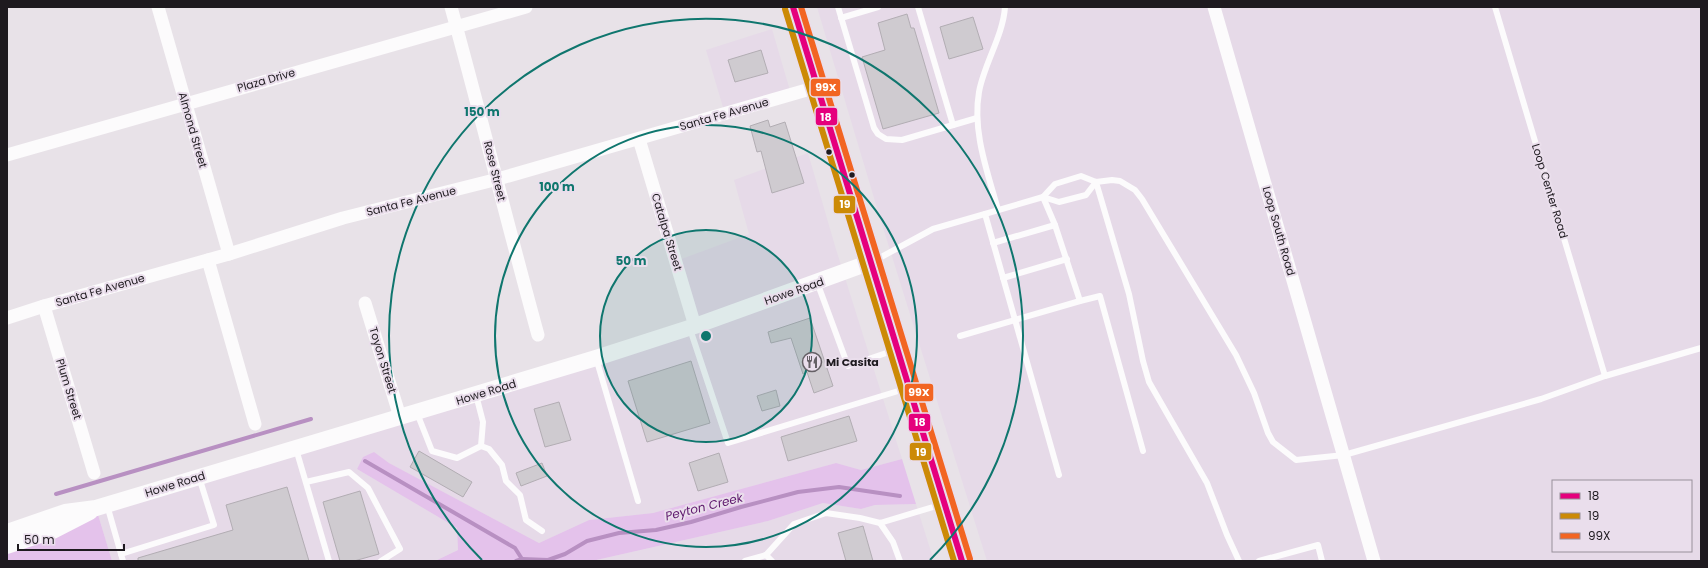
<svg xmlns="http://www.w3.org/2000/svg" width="1708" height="568" viewBox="0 0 1708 568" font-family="Poppins,sans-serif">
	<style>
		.built { fill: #e6dae8; fill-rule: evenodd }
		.green { fill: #e4c2eb }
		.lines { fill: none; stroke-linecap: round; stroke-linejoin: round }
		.stream { stroke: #b890c2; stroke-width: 4 }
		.building { fill: #cfcbd0; stroke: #b2adb3 }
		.service { stroke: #fcfbfc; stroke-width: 6 }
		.minor { stroke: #fcfbfc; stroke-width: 13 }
		.tertiary { stroke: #fcfbfc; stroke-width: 16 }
		.secondary { stroke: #fcfbfc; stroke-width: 18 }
		.bus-1-casing { stroke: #eadeec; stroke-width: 9 }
		.bus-2-casing { stroke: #eadeec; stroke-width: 9 }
		.bus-3-casing { stroke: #eadeec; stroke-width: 9 }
		.bus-1 { stroke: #e5007d; stroke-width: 6 }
		.bus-2 { stroke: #cc8a06; stroke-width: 6 }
		.bus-3 { stroke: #f26522; stroke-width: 6 }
		.ring { fill: none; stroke: #0f766e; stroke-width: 2 }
		.bus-dot { fill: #1e1a1f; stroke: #eadeec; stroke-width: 1.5 }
		.labels { text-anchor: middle; stroke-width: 4; stroke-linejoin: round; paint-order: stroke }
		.street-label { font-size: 11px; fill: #1e1a1f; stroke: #eadeec }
		.poi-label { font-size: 11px; font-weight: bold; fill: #1e1a1f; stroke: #eadeec; text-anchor: start }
		.water-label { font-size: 12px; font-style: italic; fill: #5d176c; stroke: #eadeec }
		.centre { fill: #0f766e; stroke: #eadeec; stroke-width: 2 }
		.ring-label { font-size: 12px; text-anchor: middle; font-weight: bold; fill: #0f766e; stroke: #eadeec; stroke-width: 4; stroke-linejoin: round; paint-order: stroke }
		.line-badge { stroke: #eadeec; stroke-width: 1.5 }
		.badge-label { font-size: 11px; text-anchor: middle; font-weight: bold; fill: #fff }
	</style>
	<rect width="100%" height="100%" fill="#e8e2e8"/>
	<g class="built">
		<path d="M 817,7 L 1701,7 L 1701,561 L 987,561 L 880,218 ZM 1553,481 L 1691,481 L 1691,551 L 1553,551 Z"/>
		<path d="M 772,29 L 791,94 L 725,114 L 706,50 Z"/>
		<path d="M 808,153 L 835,246 L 902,459 L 861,470 L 836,463 L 653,513 L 589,520 L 539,543 L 389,463 L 374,453 L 363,457 L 357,469 L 457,528 L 458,550 L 435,561 L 112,561 L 96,508 L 695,326 L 676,261 L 749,234 L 734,180 Z"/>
		<path d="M 823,503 L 861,509 L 875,505 L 916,504 L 934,561 L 592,561 L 768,521 Z"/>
	</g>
	<g class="green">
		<path d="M 374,452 L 389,463 L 539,543 L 589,520 L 653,513 L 836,463 L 861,470 L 902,459 L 916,504 L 875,505 L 861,509 L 823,503 L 768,521 L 592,561 L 435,561 L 458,550 L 457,528 L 357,469 L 363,457 Z"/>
		<path d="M 96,508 L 112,561 L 7,561 L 7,546 Z"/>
	</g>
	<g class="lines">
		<g class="stream">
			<path d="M 365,461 L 515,548 L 522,559"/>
			<path d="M 56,494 L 311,419"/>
			<path d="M 516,561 L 522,559 L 548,560 L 565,554 L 587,541 L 619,533 L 656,530 L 691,522 L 741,507 L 798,492 L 839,487 L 900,496"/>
		</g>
	</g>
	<g class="building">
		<path d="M 907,14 L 911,28 L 914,28 L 939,113 L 883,129 L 862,57 L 885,50 L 878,23 Z"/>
		<path d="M 973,17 L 983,49 L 949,59 L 940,27 Z"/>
		<path d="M 761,50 L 768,73 L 735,82 L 728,60 Z"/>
		<path d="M 768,120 L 770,127 L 785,122 L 804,183 L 772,193 L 761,151 L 757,152 L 750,126 Z"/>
		<path d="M 810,318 L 833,386 L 814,393 L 807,372 L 803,374 L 791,338 L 771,343 L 768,332 Z"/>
		<path d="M 691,361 L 710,423 L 647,442 L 628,381 Z"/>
		<path d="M 776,390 L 780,406 L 762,411 L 757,396 Z"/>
		<path d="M 559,402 L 571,440 L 545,447 L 534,409 Z"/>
		<path d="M 849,416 L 857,441 L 788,461 L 781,437 Z"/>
		<path d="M 419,451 L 472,482 L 463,497 L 410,467 Z"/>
		<path d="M 719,453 L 728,482 L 698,491 L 689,463 Z"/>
		<path d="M 542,463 L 547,476 L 521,486 L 516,473 Z"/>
		<path d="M 287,487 L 309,561 L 138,561 L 138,558 L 233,530 L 226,505 Z"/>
		<path d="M 360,491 L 379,554 L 354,561 L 340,561 L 323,502 Z"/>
		<path d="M 863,526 L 873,561 L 846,561 L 838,533 Z"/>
	</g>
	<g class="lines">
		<g class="service">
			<path d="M 838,7 L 874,128 L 878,134 L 886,139 L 902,140 L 977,118"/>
			<path d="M 918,7 L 953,125"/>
			<path d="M 1495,7 L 1605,376"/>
			<path d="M 841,18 L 878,7"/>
			<path d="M 1096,182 L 1129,294 L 1143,361 L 1149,382 L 1207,483 L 1227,535 L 1239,561"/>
			<path d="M 1043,197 L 1055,225 L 1080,301"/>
			<path d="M 1043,197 L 1059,202 L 1086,195 L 1096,182"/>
			<path d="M 998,210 C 988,173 972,132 979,92 C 984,64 1003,36 1005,7"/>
			<path d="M 985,214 L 1059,475"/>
			<path d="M 993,243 L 1055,225"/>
			<path d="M 872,262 L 933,229 L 1043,197 L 1055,184 L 1081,176 L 1096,182 L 1112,180 L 1120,181 L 1135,190 L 1142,199 L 1236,355 L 1254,393 L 1268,433 L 1273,442 L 1296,460 L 1344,455 L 1541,399 L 1605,376 L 1701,348"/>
			<path d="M 1003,278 L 1067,259"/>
			<path d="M 817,282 L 848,366 L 895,350"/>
			<path d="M 690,329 L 728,443 L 908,388"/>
			<path d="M 960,336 L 1080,301 L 1100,296 L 1143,451"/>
			<path d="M 596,358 L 638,501"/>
			<path d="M 417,413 L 432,451 L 457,458 L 481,446 L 483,422 L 476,395"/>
			<path d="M 481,446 L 489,449 L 502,465 L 506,481 L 520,495 L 526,520 L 542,531"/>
			<path d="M 296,449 L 329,561"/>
			<path d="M 306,482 L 349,472 L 368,488 L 400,549 L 381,561"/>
			<path d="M 107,505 L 123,561"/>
			<path d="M 880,523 L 893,542 L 900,561"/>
			<path d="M 121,554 L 214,525 L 199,477"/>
			<path d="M 766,555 L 772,561"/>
			<path d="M 745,561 L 766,555 L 794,524 L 826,513 L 860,518 L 880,523 L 943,504"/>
			<path d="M 1259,561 L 1318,545 L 1322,561"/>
		</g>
		<g class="minor">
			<path d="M 158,7 L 229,254"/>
			<path d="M 451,7 C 481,116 508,226 538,335"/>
			<path d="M 1214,7 L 1374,561"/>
			<path d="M 639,139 L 695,326"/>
			<path d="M 7,155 L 526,7"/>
			<path d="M 208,260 L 255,424"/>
			<path d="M 365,303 L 400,417"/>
			<path d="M 44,306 L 94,473"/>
			<path d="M 7,318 L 44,306 L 229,254 L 343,218 L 498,179 L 817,87"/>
		</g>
		<g class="tertiary">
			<path d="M 7,532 L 65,512 L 96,508 L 596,358 L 695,326 L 871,262"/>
			<path d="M 7,546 L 53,531 L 90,512"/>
		</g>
		<path class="secondary" d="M 793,7 L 962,561"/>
		<g class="bus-1-casing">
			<path id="bus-1" d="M 793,7 L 962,561"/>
		</g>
		<g class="bus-2-casing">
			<path id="bus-2" d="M 785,9 L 954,561"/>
		</g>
		<g class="bus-3-casing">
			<path id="bus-3" d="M 801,7 L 970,559"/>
		</g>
		<use href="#bus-1" class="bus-1"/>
		<use href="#bus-2" class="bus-2"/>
		<use href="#bus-3" class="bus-3"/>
	</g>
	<circle cx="706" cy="336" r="106" fill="#0f766e" fill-opacity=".12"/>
	<g class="ring">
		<circle cx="706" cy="336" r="106"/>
		<circle cx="706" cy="336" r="211"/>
		<path d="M482 560A317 317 0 1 1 930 560"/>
	</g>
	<defs>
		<g id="restaurant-ring" transform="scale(1)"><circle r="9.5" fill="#eadeec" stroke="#656065" stroke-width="1.5"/><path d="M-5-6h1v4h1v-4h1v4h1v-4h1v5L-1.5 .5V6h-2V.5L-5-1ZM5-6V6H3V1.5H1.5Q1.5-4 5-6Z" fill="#656065"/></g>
	</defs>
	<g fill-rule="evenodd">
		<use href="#restaurant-ring" x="812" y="362"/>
	</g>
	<g class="bus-dot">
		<circle cx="829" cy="152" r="3.5"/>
		<circle cx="852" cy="175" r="3.5"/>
	</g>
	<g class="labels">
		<g class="street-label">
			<text transform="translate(266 80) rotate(-16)" y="4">Plaza Drive</text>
			<text transform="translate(724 114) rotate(-16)" y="4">Santa Fe Avenue</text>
			<text transform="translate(193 130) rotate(74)" y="4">Almond Street</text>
			<text transform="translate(495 171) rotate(76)" y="4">Rose Street</text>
			<text transform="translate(1550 191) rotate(73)" y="4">Loop Center Road</text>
			<text transform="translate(411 201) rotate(-14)" y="4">Santa Fe Avenue</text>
			<text transform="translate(1279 231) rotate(74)" y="4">Loop South Road</text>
			<text transform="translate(667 232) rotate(73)" y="4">Catalpa Street</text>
			<text transform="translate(100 290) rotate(-16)" y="4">Santa Fe Avenue</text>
			<text transform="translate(794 291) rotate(-19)" y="4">Howe Road</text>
			<text transform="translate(383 360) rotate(73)" y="4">Toyon Street</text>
			<text transform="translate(69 389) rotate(73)" y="4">Plum Street</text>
			<text transform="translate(486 392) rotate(-17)" y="4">Howe Road</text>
			<text transform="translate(175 484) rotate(-17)" y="4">Howe Road</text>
		</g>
		<g class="poi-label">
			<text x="826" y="366">Mi Casita</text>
		</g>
		<g class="water-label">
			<text transform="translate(704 507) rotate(-14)" y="4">Peyton Creek</text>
		</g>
	</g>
	<circle cx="706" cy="336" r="6" class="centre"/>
	<g class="ring-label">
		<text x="482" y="116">150 m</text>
		<text x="557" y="191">100 m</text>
		<text x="631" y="265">50 m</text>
	</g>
	<g class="line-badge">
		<rect x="810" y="78" width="31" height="19" rx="4" fill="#f26522"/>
		<rect x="815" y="107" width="23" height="19" rx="4" fill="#e5007d"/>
		<rect x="833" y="195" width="23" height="19" rx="4" fill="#cc8a06"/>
		<rect x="904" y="383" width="30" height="19" rx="4" fill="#f26522"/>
		<rect x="908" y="413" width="23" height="19" rx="4" fill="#e5007d"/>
		<rect x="909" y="442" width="23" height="19" rx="4" fill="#cc8a06"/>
	</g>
	<g class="badge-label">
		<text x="826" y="91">99X</text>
		<text x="826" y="121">18</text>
		<text x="845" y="208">19</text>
		<text x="919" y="396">99X</text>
		<text x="920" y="426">18</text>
		<text x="921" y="456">19</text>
	</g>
	<rect width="1708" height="568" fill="none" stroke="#1e1a1f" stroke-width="16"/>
	<rect x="1552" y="480" width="140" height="72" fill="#eadeec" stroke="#98909a"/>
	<rect x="1560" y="493" width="20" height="6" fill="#e5007d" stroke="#98909a"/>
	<text x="1588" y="500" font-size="12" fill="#1e1a1f">18</text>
	<rect x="1560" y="513" width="20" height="6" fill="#cc8a06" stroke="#98909a"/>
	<text x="1588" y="520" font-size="12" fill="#1e1a1f">19</text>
	<rect x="1560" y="533" width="20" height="6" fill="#f26522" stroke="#98909a"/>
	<text x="1588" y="540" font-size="12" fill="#1e1a1f">99X</text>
	<path d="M18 544v6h106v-6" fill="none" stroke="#1e1a1f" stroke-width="2"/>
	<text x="24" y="544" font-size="12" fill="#1e1a1f" stroke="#eadeec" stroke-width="3" paint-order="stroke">50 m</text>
</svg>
